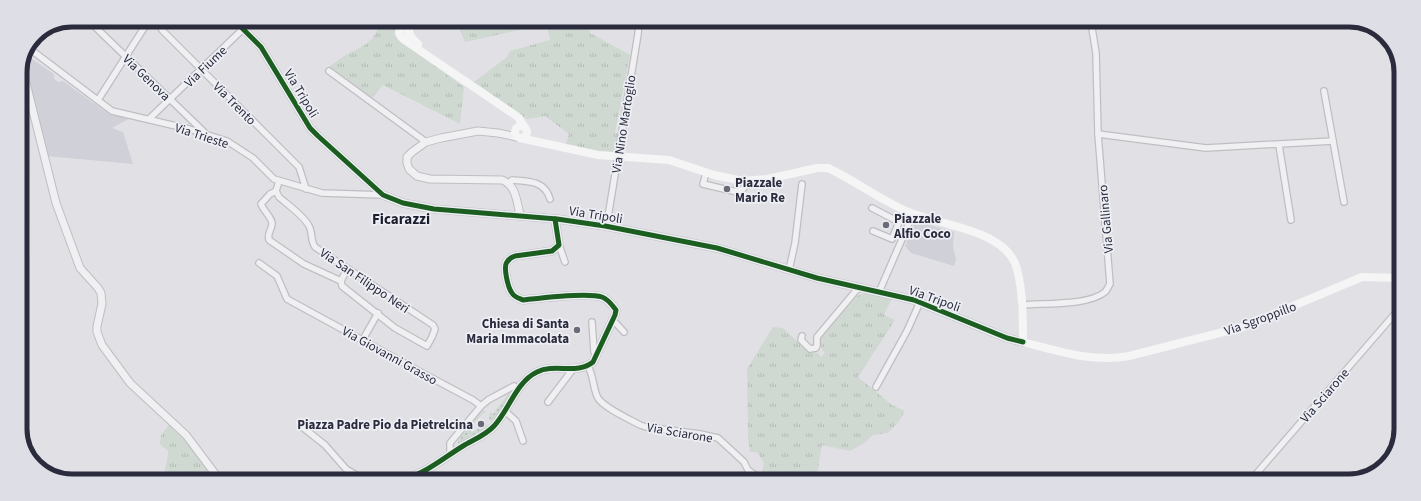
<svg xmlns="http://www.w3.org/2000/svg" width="1421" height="501" viewBox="0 0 1421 501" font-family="'Source Sans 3',sans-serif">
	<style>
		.built { fill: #cfd0d8 }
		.grass { fill: url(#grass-tufts) }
		.garden { fill: url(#garden-dots) }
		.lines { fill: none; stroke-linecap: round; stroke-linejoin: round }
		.minor-casing { stroke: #bfbfc3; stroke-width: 8 }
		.tertiary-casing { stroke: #bfbfc3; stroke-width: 9 }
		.minor { stroke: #f0f0f2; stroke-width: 5.5 }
		.tertiary { stroke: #f0f0f2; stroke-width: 7 }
		.secondary { stroke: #f5f5f6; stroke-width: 8 }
		.cycleway-casing { stroke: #eeeff5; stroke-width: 8 }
		.cycleway { stroke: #1b5e20; stroke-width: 5 }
		.poi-dot { fill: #6a6b78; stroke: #eeeff5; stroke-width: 1.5 }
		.labels { text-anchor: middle; stroke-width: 3.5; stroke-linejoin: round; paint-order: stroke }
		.street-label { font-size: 13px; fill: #2a2b3d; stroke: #eeeff5 }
		.poi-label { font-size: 13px; font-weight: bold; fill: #2a2b3d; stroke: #eeeff5; text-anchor: start }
		.quarter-label { font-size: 15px; font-weight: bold; fill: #1c1d2d; stroke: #eeeff5 }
		.rim { fill: none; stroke: #2a2b3d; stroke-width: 5 }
	</style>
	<defs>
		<pattern id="grass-tufts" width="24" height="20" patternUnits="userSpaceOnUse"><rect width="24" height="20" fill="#cfd8d1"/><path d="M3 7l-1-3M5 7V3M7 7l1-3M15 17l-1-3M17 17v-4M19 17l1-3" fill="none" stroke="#b2bab4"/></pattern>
		<pattern id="garden-dots" width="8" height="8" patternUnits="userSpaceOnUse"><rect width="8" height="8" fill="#cfd8d1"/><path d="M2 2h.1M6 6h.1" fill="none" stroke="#b2bab4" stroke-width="1.8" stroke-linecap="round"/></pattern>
	</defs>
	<rect width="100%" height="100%" fill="#e1e1e5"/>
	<g class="built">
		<path d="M 32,59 L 54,74 L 54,79 L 58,82 L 63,81 L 110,115 L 130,118 L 112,128 L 123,132 L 133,164 L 46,156 L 34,103 L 26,65 L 29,60 Z"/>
		<path d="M 915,221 L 954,232 L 953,247 L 956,259 L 954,266 L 911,253 L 905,246 Z"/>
	</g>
	<g class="grass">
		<path d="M 378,21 L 389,21 L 395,28 L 394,34 L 397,39 L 464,87 L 460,124 L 383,85 L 372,98 L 329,67 L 344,56 L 363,46 L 372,39 L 377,31 Z"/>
		<path d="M 457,21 L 490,21 L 491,23 L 508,21 L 589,21 L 590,33 L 630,55 L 615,133 L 619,134 L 615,152 L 598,151 L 566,144 L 569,134 L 545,116 L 527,119 L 474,82 L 507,57 L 510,51 L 550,40 L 547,24 L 465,42 L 461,33 Z"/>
		<path d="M 865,293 L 892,298 L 884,315 L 895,320 L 858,377 L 892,405 L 905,411 L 899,421 L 888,433 L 873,435 L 864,443 L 850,451 L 822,445 L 816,480 L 766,480 L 761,475 L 764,463 L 757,452 L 750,452 L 748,438 L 747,369 L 773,327 L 783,328 L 803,347 L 809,352 L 818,353 L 821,357 L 825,353 C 820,349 820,344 820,338 L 857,296 Z"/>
		<path d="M 169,425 L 189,445 L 214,479 L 164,479 C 164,469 168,460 168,451 L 160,444 L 161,435 Z"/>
	</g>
	<g class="garden">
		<path d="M 513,393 L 495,420 L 489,421 L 490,412 L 493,414 L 508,394 Z"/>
		<path d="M 483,410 L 485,411 L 485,413 L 483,413 L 471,427 L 471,432 L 475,431 L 487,423 L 487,427 L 458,445 L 458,441 L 460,438 Z"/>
	</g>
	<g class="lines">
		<g class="minor-casing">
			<g id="minor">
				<path d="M 88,20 L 204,132"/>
				<path d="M 158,20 L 162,30 L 299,167 L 306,189"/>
				<path d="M 28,51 L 34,52 L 112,111 L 189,129 L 227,141 L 253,158 L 274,179 L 322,193 L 383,195"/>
				<path d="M 329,71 L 426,142"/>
				<path d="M 1324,91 L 1344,202"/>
				<path d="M 98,100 L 149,20"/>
				<path d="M 149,119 L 243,29"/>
				<path d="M 1098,134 L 1206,148 L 1333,141"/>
				<path d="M 1279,145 L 1291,220"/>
				<path d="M 706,173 L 703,184 L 737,192 L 744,188 L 748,181"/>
				<path d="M 279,181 L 276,191 L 279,197 C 287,204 304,216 309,226 C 313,233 310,240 315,247 L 433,325 L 435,329 L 432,337 L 427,346 L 395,328 L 342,286 L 341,281 L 347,269"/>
				<path d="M 509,184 L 512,180 C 529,181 545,181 550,199"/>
				<path d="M 276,191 L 270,194 L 261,204 C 263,210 273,219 272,224 C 272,230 267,231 269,240 L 304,264 L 341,281"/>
				<path d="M 872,208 L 899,222"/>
				<path d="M 605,226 L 609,211 L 638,34 L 639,21"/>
				<path d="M 873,231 L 892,239 L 904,210"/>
				<path d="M 559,245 L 565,262"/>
				<path d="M 259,263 L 277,276 L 287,299 L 426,375 L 473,400 L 481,406 L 450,443 L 450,454"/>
				<path d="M 789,270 L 795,243 L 802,184"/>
				<path d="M 879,292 L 913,214"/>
				<path d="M 1022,305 C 1044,303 1088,306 1105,292 C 1107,290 1108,287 1110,284 L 1098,134 L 1096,53 L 1091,22"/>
				<path d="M 613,320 L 624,332"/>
				<path d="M 592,322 L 594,352 L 597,354"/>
				<path d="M 802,336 L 801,340 L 810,349 L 816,348 L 817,345 L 817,337 L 859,287"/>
				<path d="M 362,341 L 378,313"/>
				<path d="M 588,366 C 593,375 593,386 597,396 C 600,406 629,419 640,425 L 646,427 L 700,434 L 718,438 L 744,462 L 748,470 L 762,480"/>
				<path d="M 876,387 L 907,331 L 920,302"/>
				<path d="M 548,402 L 573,369"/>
				<path d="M 481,406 L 488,400 L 514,386"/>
				<path d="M 505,411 L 516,421 L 523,441"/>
				<path d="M 301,426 L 325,445 L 346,469 L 363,479"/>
				<path d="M 1250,481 L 1399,309"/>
			</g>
		</g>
		<g class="tertiary-casing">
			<g id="tertiary">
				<path d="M 161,20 L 166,20"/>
				<path d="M 234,20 L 261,47 L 310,128 L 318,136 L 383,195 L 403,203 L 434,209 L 557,219 L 605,226 L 717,248 L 817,278 L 914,300 L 1007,338 L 1023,342"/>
				<path d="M 394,21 L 399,29"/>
				<path d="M 401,21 C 408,30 401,33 412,43"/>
				<path d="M 23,62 L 24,75 L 56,203 L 80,268 L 98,288 L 101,293 L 102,304 L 97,326 L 97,332 L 102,345 L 130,383 L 186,435 L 219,479"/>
				<path d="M 517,137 L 498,133 L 478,131 L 441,138 L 426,142 L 412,152 L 407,157 L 407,163 L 409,169 L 417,176 L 430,179 L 502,180 C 516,185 517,202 520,215"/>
				<path d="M 405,479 C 426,473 445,457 463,446 C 473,440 486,435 494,426 C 509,410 516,382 537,372 C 555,363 577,375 593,362 L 615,315 L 616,310 C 612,305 608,299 602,297 C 587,292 541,298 523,300 C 518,298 514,297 512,293 C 508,288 503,267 507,262 C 509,259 512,257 515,256 L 552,251 L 559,245 L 555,219"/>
			</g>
		</g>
		<use href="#minor" class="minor"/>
		<use href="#tertiary" class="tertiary"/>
		<g class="secondary">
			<path d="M 404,21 C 398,27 397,32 403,39 L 518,117 L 525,128"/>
			<path d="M 413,21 C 405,30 410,37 418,44"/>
			<circle cx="521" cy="132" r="6"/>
			<path d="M 520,138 L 598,155 L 669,160 L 714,175 L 743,181 L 768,179 L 817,168 L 828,168 C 856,181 881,201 911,213 C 943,226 1007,230 1017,269 C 1023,292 1023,318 1023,342 C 1057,351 1094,363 1129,356 L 1243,327 L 1362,277 L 1399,278"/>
		</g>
		<g class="cycleway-casing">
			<g id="cycleway">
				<path d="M 234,20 L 261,47 L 310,128 L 318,136 L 383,195 L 403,203 L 434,209 L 557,219 L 605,226 L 717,248 L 817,278 L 914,300 L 1007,338 L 1023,342"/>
				<path d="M 405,479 C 426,473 445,457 463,446 C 473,440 486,435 494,426 C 509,410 516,382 537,372 C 555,363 577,375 593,362 L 615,315 L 616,310 C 612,305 608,299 602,297 C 587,292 541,298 523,300 C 518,298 514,297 512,293 C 508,288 503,267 507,262 C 509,259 512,257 515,256 L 552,251 L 559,245 L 555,219"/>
			</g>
		</g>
		<use href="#cycleway" class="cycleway"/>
	</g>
	<g class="poi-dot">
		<circle cx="727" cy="189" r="4"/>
		<circle cx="886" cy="225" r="4"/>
		<circle cx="577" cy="330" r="4"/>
		<circle cx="481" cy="424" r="4"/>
	</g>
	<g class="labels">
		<g class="street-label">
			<text transform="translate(205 66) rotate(-44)" y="5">Via Fiume</text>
			<text transform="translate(147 77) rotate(44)" y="5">Via Genova</text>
			<text transform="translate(302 93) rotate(59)" y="5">Via Tripoli</text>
			<text transform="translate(235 103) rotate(45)" y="5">Via Trento</text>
			<text transform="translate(623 124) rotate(-81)" y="5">Via Nino Martoglio</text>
			<text transform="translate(202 135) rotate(18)" y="5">Via Trieste</text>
			<text transform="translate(596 214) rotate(9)" y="5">Via Tripoli</text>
			<text transform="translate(1105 219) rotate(-95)" y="5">Via Gallinaro</text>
			<text transform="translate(365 280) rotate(34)" y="5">Via San Filippo Neri</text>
			<text transform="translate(935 298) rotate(20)" y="5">Via Tripoli</text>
			<text transform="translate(1260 318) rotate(-20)" y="5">Via Sgroppillo</text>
			<text transform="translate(390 355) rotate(29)" y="5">Via Giovanni Grasso</text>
			<text transform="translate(1324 395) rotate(-49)" y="5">Via Sciarone</text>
			<text transform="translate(680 432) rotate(10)" y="5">Via Sciarone</text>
		</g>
		<g class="poi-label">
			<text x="735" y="187">Piazzale<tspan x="735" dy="15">Mario Re</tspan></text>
			<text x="894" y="223">Piazzale<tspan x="894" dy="15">Alfio Coco</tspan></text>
			<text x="569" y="328" text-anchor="end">Chiesa di Santa<tspan x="569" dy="15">Maria Immacolata</tspan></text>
			<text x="473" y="429" text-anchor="end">Piazza Padre Pio da Pietrelcina</text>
		</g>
		<g class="quarter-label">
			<text x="401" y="224">Ficarazzi</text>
		</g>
	</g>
	<path d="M0 0H1421V501H0ZM72 27H1349A45 45 0 0 1 1394 72V429A45 45 0 0 1 1349 474H72A45 45 0 0 1 27 429V72A45 45 0 0 1 72 27Z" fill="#dedfe6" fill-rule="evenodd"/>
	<path class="rim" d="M72 27H1349A45 45 0 0 1 1394 72V429A45 45 0 0 1 1349 474H72A45 45 0 0 1 27 429V72A45 45 0 0 1 72 27Z"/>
</svg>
